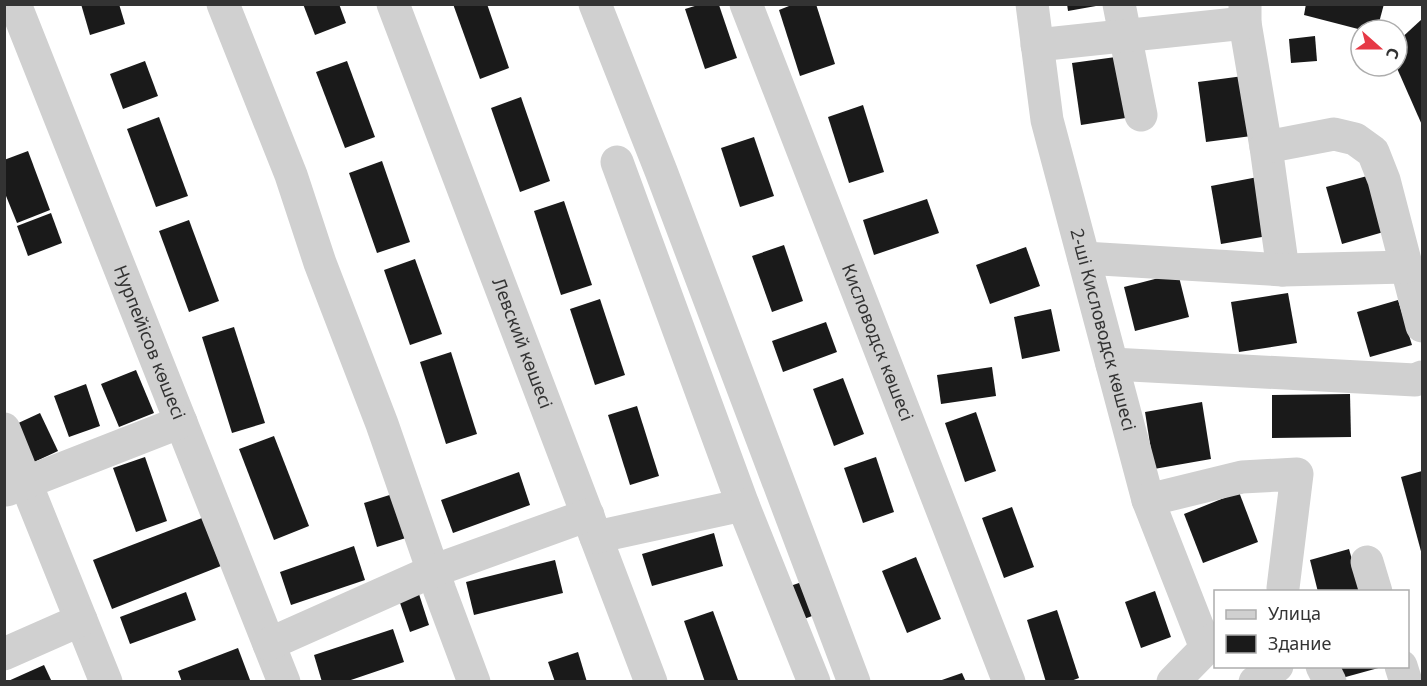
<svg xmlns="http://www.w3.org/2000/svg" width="1427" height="686" viewBox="0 0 1427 686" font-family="'Noto Sans',sans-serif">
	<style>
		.building { fill: #1a1a1a }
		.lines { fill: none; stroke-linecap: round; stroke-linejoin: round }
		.minor { stroke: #d0d0d0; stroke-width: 33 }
		.labels { text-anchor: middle; stroke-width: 6; stroke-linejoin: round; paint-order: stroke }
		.street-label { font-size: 18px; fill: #333; stroke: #fff }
	</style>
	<rect width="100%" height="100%" fill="#fff"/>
	<g class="building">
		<path d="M 81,4 L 119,4 L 125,24 L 90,35 Z"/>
		<path d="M 303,4 L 339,4 L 346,23 L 315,35 Z"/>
		<path d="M 453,4 L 487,4 L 509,68 L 480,79 Z"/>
		<path d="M 794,4 L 816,4 L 835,64 L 800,76 L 779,10 Z"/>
		<path d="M 1067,4 L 1095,4 L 1096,6 L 1068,11 Z"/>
		<path d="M 1306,4 L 1384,4 L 1377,30 L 1362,30 L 1304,15 Z"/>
		<path d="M 698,5 L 719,5 L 737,58 L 705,69 L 685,9 Z"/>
		<path d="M 1422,19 L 1422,125 L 1396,66 L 1397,42 Z"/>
		<path d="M 1315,36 L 1317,61 L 1291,63 L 1289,39 Z"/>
		<path d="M 1123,56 L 1132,117 L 1081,125 L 1072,63 Z"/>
		<path d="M 145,61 L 158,96 L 123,109 L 110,74 Z"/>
		<path d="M 347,61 L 375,137 L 345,148 L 316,72 Z"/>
		<path d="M 1251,75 L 1259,135 L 1206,142 L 1198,82 Z"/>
		<path d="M 521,97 L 550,181 L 520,192 L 491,108 Z"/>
		<path d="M 863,105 L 884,172 L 849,183 L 828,117 Z"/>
		<path d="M 159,117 L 188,196 L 156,207 L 127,129 Z"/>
		<path d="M 754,137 L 774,196 L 740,207 L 721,148 Z"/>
		<path d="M 28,151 L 50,210 L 17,223 L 4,191 L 4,160 Z"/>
		<path d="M 382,161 L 410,242 L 377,253 L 349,173 Z"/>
		<path d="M 1371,175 L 1387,231 L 1342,244 L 1326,187 Z"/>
		<path d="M 1263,176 L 1274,235 L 1221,244 L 1211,186 Z"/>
		<path d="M 927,199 L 939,233 L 874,255 L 863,220 Z"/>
		<path d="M 564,201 L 592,285 L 561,295 L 534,211 Z"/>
		<path d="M 51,213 L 62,243 L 28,256 L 17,226 Z"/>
		<path d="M 189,220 L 219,301 L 189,312 L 159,231 Z"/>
		<path d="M 784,245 L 803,301 L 772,312 L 752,256 Z"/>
		<path d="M 1026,247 L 1040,286 L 990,304 L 976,265 Z"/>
		<path d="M 415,259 L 442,334 L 410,345 L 384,270 Z"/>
		<path d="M 1178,273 L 1189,317 L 1135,331 L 1124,287 Z"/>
		<path d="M 1288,293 L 1297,343 L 1239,352 L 1231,302 Z"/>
		<path d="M 600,299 L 625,375 L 595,385 L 570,309 Z"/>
		<path d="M 1398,300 L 1412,345 L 1370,357 L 1357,312 Z"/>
		<path d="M 1051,309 L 1060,351 L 1022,359 L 1014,317 Z"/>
		<path d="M 826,322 L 837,352 L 783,372 L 772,341 Z"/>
		<path d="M 234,327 L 265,423 L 232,433 L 202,337 Z"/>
		<path d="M 451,352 L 477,434 L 446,444 L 420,362 Z"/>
		<path d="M 992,367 L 996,396 L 941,404 L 937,375 Z"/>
		<path d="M 136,370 L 154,413 L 119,427 L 101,384 Z"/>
		<path d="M 843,378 L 864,434 L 834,446 L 813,389 Z"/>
		<path d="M 86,384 L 100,426 L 69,437 L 54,396 Z"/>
		<path d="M 1350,394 L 1351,437 L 1272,438 L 1272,395 Z"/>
		<path d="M 1202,402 L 1211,459 L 1154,469 L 1145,412 Z"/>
		<path d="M 637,406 L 659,476 L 630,485 L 608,415 Z"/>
		<path d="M 976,412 L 996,471 L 965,482 L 945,423 Z"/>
		<path d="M 40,413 L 58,451 L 32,463 L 14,425 Z"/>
		<path d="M 274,436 L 309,526 L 274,540 L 239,449 Z"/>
		<path d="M 145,457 L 167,521 L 136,532 L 113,468 Z"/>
		<path d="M 876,457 L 894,512 L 863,523 L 844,468 Z"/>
		<path d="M 1422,471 L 1422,555 L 1401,477 Z"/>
		<path d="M 519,472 L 530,505 L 453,533 L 441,500 Z"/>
		<path d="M 1239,492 L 1258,542 L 1203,563 L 1184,514 Z"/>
		<path d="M 396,493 L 409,537 L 377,547 L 364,503 Z"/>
		<path d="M 1012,507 L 1034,567 L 1004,578 L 982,518 Z"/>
		<path d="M 202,518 L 221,566 L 112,609 L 93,560 Z"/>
		<path d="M 714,533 L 723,566 L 652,586 L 642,554 Z"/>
		<path d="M 354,546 L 365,580 L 291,605 L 280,572 Z"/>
		<path d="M 1349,549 L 1361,592 L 1318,592 L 1310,560 Z"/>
		<path d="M 916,557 L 941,619 L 907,633 L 882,571 Z"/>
		<path d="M 555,560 L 563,593 L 474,615 L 466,582 Z"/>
		<path d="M 811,579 L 823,612 L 793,623 L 781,589 Z"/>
		<path d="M 418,591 L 429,625 L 410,632 L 398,597 Z"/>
		<path d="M 1155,591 L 1171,637 L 1141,648 L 1125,602 Z"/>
		<path d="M 186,592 L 196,620 L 130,644 L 120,617 Z"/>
		<path d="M 1057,610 L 1079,678 L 1068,682 L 1046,682 L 1027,620 Z"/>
		<path d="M 713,611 L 738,680 L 734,682 L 705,682 L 684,621 Z"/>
		<path d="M 393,629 L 404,662 L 345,682 L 322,682 L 314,655 Z"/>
		<path d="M 238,648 L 250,680 L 246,682 L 182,682 L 178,671 Z"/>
		<path d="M 578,652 L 587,682 L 555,682 L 548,662 Z"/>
		<path d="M 44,665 L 52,682 L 6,682 Z"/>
		<path d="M 1339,666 L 1382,666 L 1382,667 L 1342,678 Z"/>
		<path d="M 962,673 L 966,682 L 939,682 L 939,681 Z"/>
	</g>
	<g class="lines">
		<g class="minor">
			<path id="s1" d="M 15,4 L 284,682"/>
			<path d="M 223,4 L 291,175 L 320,263 L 382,424 L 440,591 L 474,682"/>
			<path id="s2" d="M 393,4 L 651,682"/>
			<path d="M 595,4 L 661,171 L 854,682"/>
			<path id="s3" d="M 746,4 L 1009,682"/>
			<path id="s4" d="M 1032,4 L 1047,120 L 1148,500 L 1206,648"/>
			<path d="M 1119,4 L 1141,115"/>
			<path d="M 1245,4 L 1245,23 L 1266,147 L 1283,270"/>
			<path d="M 1037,45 L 1245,23"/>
			<path d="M 1266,147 L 1334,134 L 1355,139 L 1373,152 L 1384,180 L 1422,326"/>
			<path d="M 617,162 L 743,505 L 814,682"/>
			<path d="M 1084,258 L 1283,270 L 1406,267"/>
			<path d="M 1112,364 L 1415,380 L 1422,377"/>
			<path d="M 4,429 L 106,682"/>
			<path d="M 7,490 L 181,422"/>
			<path d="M 1148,500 L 1242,477 L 1297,474 L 1283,588"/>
			<path d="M 596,537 L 743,505"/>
			<path d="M 1367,562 L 1376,592"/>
			<path d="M 269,644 L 433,571 L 588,515"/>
			<path d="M 4,654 L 81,620"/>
			<path d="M 1322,666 L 1330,682"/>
			<path d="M 1401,666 L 1406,682"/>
			<path d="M 1173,682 L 1216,638"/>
			<path d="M 1255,682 L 1277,666"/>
		</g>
	</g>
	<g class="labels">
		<g class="street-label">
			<text dy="6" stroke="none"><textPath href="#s4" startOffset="334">2-ші Кисловодск көшесі</textPath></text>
			<text dy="6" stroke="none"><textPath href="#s1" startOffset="364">Нурпейісов көшесі</textPath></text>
			<text dy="6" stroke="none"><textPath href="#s2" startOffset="363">Левский көшесі</textPath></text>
			<text dy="6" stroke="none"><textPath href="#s3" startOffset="363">Кисловодск көшесі</textPath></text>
		</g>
	</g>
	<rect width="1427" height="686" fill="none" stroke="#333333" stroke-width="12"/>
	<rect x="1214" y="590" width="195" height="78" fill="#ffffff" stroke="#adadad" stroke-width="1.5"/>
	<rect x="1226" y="610" width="30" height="9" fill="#d0d0d0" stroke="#adadad" stroke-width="1.5"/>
	<text x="1268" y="620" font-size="18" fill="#333333">Улица</text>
	<rect x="1226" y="635" width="30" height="18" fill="#1a1a1a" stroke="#adadad" stroke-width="1.5"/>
	<text x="1268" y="650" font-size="18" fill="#333333">Здание</text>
	<g transform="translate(1379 48) rotate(111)"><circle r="28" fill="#ffffff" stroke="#adadad" stroke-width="1.5"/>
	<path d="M0-4.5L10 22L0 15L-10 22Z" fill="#e63946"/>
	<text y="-9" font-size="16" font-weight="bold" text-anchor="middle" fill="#333333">С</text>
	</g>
</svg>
